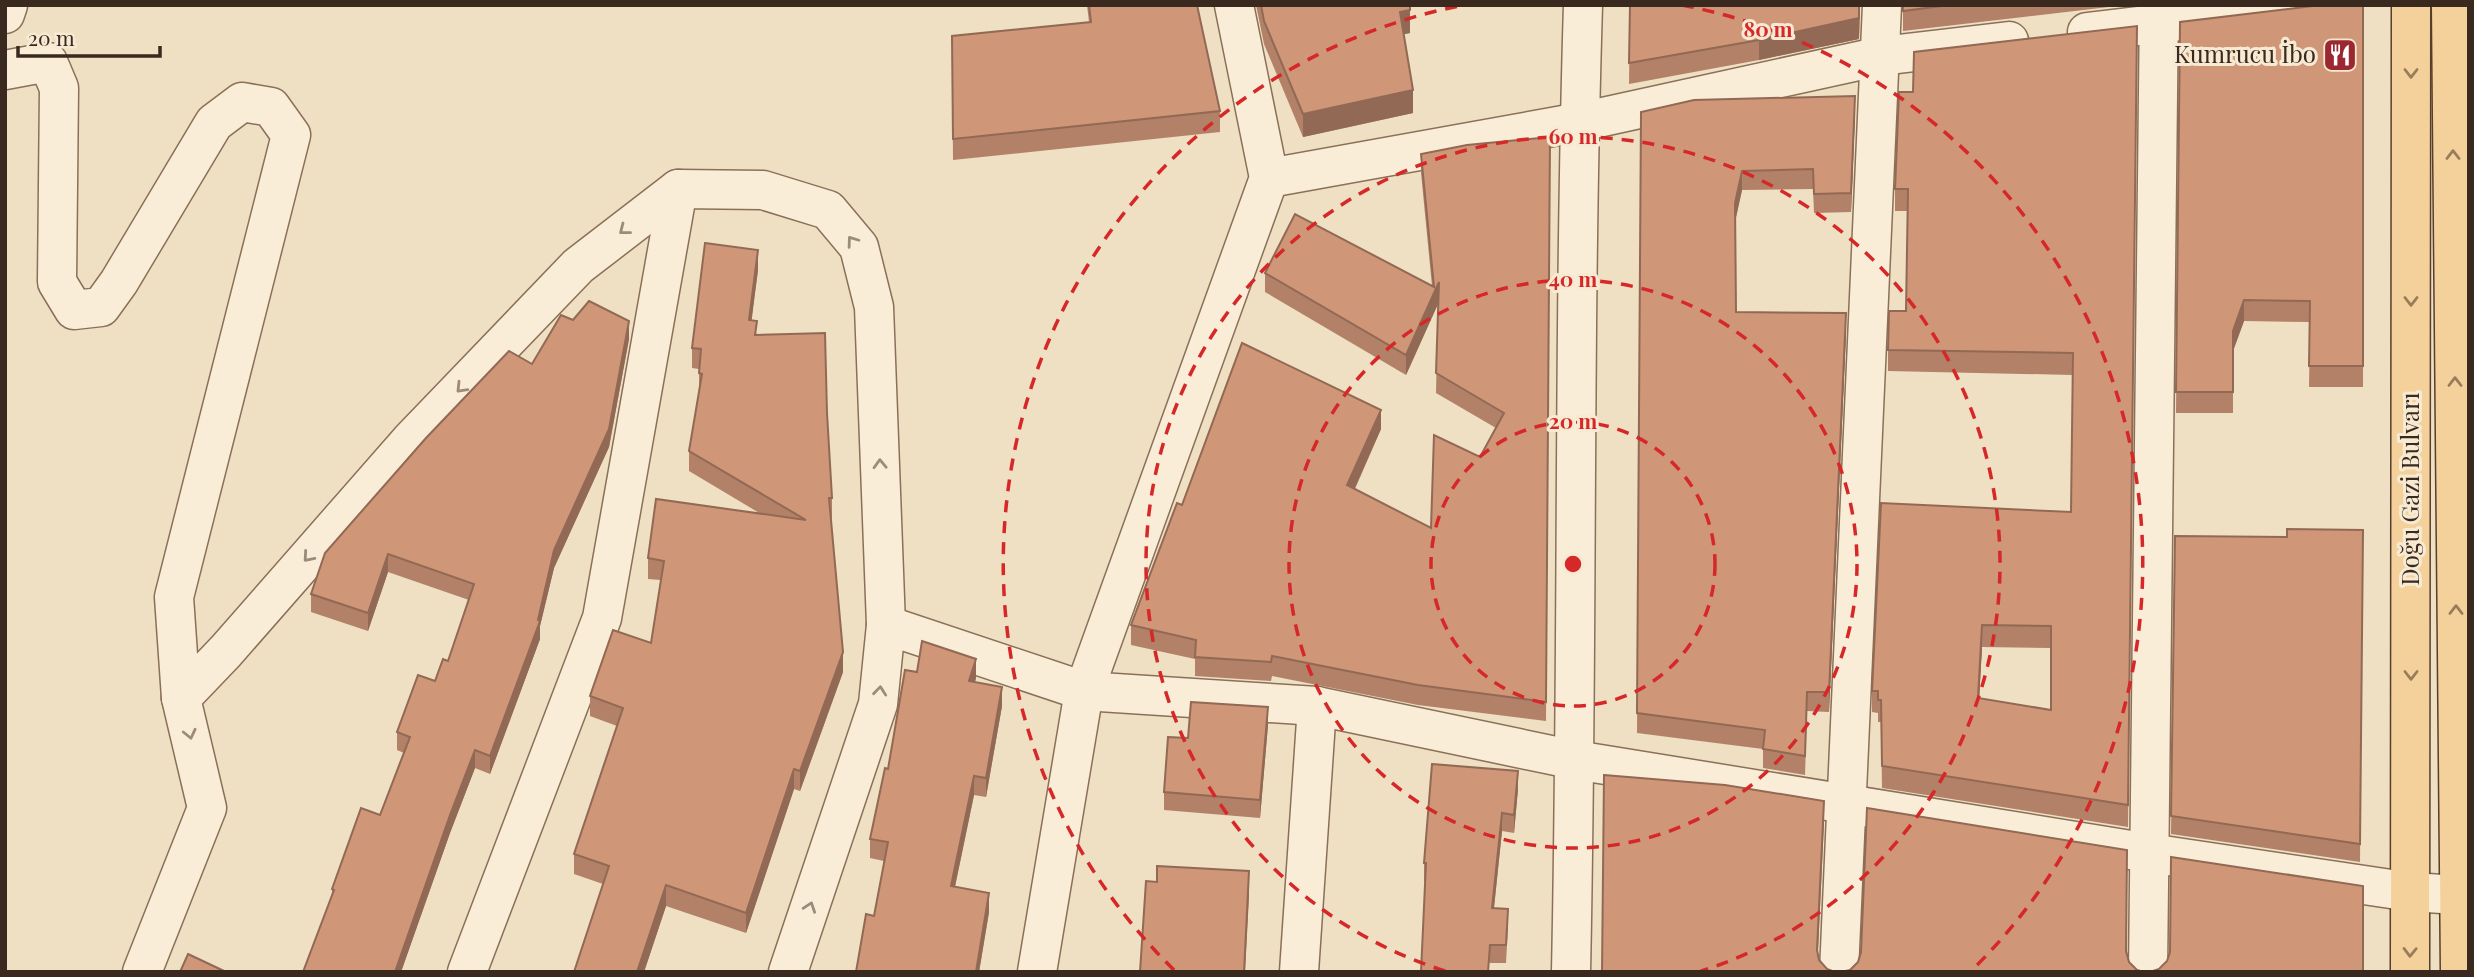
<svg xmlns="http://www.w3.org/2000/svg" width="2474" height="977" viewBox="0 0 2474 977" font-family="'Playfair Display',serif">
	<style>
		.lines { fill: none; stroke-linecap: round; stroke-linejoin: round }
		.street-casing { stroke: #8a7059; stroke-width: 41 }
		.primary-casing { stroke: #583e2d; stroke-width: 41 }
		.street { stroke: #faedd7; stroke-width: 38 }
		.primary { stroke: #f4d19a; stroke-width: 38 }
		.wall { fill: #b28167; fill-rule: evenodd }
		.shaded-wall { fill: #916954 }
		.building { fill: #cf9678; stroke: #916954; stroke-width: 2; fill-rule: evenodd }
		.oneway { stroke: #977d5c }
		.oneway2 { stroke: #9a8b7a }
		.ring { fill: none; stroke: #d62828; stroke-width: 3.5; stroke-dasharray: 12 9 }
		.labels { text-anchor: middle; stroke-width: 6; stroke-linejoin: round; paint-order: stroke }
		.poi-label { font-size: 24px; fill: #3a291e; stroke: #f7ead3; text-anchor: end }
		.street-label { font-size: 24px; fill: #3a291e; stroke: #f7ead3 }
		.centre { fill: #d62828; stroke: #f7ead3; stroke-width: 3.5 }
		.ring-label { font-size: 21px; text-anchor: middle; font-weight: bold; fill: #d62828; stroke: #f7ead3; stroke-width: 6; stroke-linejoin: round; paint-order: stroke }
	</style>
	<rect width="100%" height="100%" fill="#efdfc3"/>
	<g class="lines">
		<g class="street-casing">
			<g id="street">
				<path d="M 5,14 L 8,5"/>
				<path d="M 2087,32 L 2316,5"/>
				<path d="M 5,70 L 48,62 L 59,88 L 57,282 L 74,310 L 101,307 L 119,282 L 214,123 L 242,102 L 271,107 L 291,135 L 174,597 L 181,698"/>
				<path d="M 1269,178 L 1580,122 L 1881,56 L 2009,41"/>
				<path d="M 886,625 L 1084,691 L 1317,706 L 1575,760 L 2149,853 L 2411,892 L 2458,895"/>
				<path d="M 142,972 L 207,808 L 181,698 L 226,651 L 410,441 L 578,266 L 678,189 L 763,190 L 828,210 L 859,247 L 874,307 L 886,625 L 878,704 L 788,972"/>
				<path d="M 467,972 L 602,618 L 678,189"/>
				<path d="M 1037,972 L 1084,691 L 1269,178 L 1234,5"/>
				<path d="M 1299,972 L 1317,706"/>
				<path d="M 1571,972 C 1578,650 1573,327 1583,5"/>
				<path d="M 1839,972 L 1882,5"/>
				<path d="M 2148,972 L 2159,5"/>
			</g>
		</g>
		<g class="primary-casing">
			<g id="primary">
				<path d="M 2451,5 L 2460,972"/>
				<path d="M 2410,972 L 2411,5"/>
			</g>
		</g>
		<use href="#street" class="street"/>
		<use href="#primary" class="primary"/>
	</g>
	<g class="wall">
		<path d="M 1087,5 L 1197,5 L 1220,111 L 1220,132 L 953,160 L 952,36 L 1089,22 Z"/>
		<path d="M 1256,5 L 1410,5 L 1410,33 L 1404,34 L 1413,113 L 1303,137 L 1264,44 Z"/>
		<path d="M 1630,5 L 1860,5 L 1859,39 L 1759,60 L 1629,84 Z"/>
		<path d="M 1903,5 L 2126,5 L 1903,31 Z"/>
		<path d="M 2363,5 L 2363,387 L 2309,387 L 2310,322 L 2244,321 L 2233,351 L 2233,413 L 2176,413 L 2180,22 Z"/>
		<path d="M 2137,26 L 2128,827 L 1882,788 L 1881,722 L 1878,722 L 1878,713 L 1872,712 L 1872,691 L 2071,512 L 2073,375 L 1888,371 L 1888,350 L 1906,311 L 1908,211 L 1895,211 L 1895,189 L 1913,92 ZM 1982,647 L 2051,648 L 2051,710 L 1979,698 Z"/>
		<path d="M 1641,112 L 1855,115 L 1851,212 L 1814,213 L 1813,189 L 1742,190 L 1735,221 L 1736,312 L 1846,332 L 1829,712 L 1807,711 L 1805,775 L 1763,768 L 1763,749 L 1637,733 Z"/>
		<path d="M 1421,154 L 1550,157 L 1546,721 L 1418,705 L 1272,676 L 1271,681 L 1195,676 L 1195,659 L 1131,645 L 1131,625 L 1182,505 L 1381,429 L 1355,489 L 1431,528 L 1480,457 L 1496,428 L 1436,393 L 1438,303 L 1406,375 L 1265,292 L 1265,273 L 1432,286 L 1421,173 Z"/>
		<path d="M 758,270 L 751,321 L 757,335 L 827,413 L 832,498 L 832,518 L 831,518 L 843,672 L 800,791 L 794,789 L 746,933 L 666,906 L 644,972 L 574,972 L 603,884 L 574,874 L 574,854 L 617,726 L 590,716 L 590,696 L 651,643 L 661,580 L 648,579 L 648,558 L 761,514 L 689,471 L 689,451 L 699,392 L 699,369 L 692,368 L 692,348 Z"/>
		<path d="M 573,320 L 629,339 L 609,447 L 554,568 L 540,626 L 540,639 L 490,774 L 475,768 L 450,833 L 401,972 L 303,972 L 332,896 L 332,889 L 380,815 L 404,753 L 397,750 L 397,732 L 435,681 L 448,661 L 469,600 L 388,572 L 368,631 L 311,612 L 311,594 Z"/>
		<path d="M 2363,530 L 2360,862 L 2171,834 L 2175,536 L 2287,537 Z"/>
		<path d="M 917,672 L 976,678 L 975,682 L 1002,706 L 986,797 L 974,795 L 955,887 L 989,912 L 979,972 L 856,972 L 874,916 L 884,861 L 870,858 L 870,839 L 888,769 Z"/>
		<path d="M 1268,725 L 1260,818 L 1164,810 L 1164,792 Z"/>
		<path d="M 1518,789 L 1514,833 L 1502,831 L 1494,908 L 1508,927 L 1506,963 L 1490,963 L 1426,881 L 1424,881 L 1424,863 Z"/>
	</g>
	<g class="shaded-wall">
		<path d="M 1860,5 L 1859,39 L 1759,60 L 1759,40 Z"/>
		<path d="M 1410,10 L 1410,33 L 1400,35 L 1400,12 Z"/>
		<path d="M 1413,90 L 1413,113 L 1303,137 L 1303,114 Z"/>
		<path d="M 1855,96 L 1855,115 L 1851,212 L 1851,193 Z"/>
		<path d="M 1742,171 L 1742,190 L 1735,222 L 1735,203 Z"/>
		<path d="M 758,250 L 758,270 L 749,341 L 749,320 Z"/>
		<path d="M 1439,282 L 1439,302 L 1406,375 L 1406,355 Z"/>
		<path d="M 2244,300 L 2244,321 L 2233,351 L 2233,413 L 2233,331 Z"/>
		<path d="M 1846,313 L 1846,332 L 1829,712 L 1829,692 Z"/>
		<path d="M 629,321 L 629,339 L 609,447 L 554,568 L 540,626 L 540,639 L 490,774 L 490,756 L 538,620 L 554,550 Z"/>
		<path d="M 1381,410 L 1381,429 L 1347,505 L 1347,485 Z"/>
		<path d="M 388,554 L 388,572 L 368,631 L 368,613 Z"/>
		<path d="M 1982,625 L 1982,647 L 1978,720 L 1978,698 Z"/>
		<path d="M 843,652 L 843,672 L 800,791 L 800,771 Z"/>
		<path d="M 976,659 L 976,678 L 969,700 L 969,681 Z"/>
		<path d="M 1002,687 L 1002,706 L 986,797 L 986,778 Z"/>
		<path d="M 1268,707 L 1268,725 L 1260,818 L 1260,800 Z"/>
		<path d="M 475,750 L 475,768 L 450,833 L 401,972 L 395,972 L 450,815 Z"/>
		<path d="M 794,769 L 794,789 L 746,933 L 746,913 Z"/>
		<path d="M 1518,771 L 1518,789 L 1514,833 L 1514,815 Z"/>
		<path d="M 974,776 L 974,795 L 951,905 L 951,886 Z"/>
		<path d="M 1824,801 L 1824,822 L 1817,972 L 1817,950 Z"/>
		<path d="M 1502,813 L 1502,831 L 1492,926 L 1492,908 Z"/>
		<path d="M 1249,871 L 1249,896 L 1245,972 L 1244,972 Z"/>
		<path d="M 666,885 L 666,906 L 644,972 L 637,972 Z"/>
		<path d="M 989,893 L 989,912 L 979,972 L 976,972 Z"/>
	</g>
	<g class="building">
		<path d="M 1089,5 L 1197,5 L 1220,111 L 953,139 L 952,36 L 1091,22 Z"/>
		<path d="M 1261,5 L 1410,5 L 1410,10 L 1400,12 L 1413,90 L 1303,114 L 1264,21 Z"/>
		<path d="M 1630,5 L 1859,5 L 1859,18 L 1759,40 L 1629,63 Z"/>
		<path d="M 1903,5 L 1949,5 L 1903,11 Z"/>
		<path d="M 2321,5 L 2363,5 L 2363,366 L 2309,366 L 2310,301 L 2244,300 L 2233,331 L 2233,392 L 2176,392 L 2180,22 Z"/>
		<path d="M 2137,26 L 2128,805 L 1882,766 L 1881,700 L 1878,700 L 1878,691 L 1872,691 L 1881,503 L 2071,512 L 2073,353 L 1888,350 L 1889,311 L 1906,311 L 1908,189 L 1895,189 L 1899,92 L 1913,92 L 1914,52 ZM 1982,625 L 2051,626 L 2051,710 L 1978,698 Z"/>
		<path d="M 1855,96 L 1851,193 L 1814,194 L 1813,169 L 1742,171 L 1735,203 L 1736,312 L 1846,313 L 1829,692 L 1807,692 L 1805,756 L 1763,749 L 1765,730 L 1637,713 L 1641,112 L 1694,100 Z"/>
		<path d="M 1550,137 L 1546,702 L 1418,685 L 1272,656 L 1271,662 L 1195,657 L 1196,640 L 1131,625 L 1177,503 L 1182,505 L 1242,343 L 1381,410 L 1347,485 L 1431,528 L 1434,435 L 1480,457 L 1504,413 L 1436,373 L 1439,282 L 1406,355 L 1265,273 L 1295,214 L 1434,287 L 1421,154 L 1467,145 Z"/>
		<path d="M 705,243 L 758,250 L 749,320 L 757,321 L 755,335 L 825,333 L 827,413 L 832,498 L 829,498 L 843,652 L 800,771 L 794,769 L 746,913 L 666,885 L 637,972 L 574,972 L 609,866 L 574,854 L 623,708 L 590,696 L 613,630 L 651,643 L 664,561 L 648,558 L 656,499 L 806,520 L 689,451 L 702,374 L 699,373 L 701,349 L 692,348 Z"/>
		<path d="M 589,301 L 629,321 L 609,429 L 554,550 L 538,620 L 540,621 L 490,756 L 475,750 L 450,815 L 395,972 L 303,972 L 334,890 L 332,889 L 361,808 L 380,815 L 410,737 L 397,732 L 418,675 L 435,681 L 443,659 L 448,661 L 474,584 L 388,554 L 368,613 L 311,594 L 325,553 L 426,438 L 509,351 L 532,364 L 561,315 L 573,320 Z"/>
		<path d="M 2287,529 L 2363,530 L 2360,844 L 2171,816 L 2175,536 L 2287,537 Z"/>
		<path d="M 922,641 L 976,659 L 969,681 L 1002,687 L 986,778 L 974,776 L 951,886 L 989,893 L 976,972 L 856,972 L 866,914 L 874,916 L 888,842 L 870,839 L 885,768 L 888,769 L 905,670 L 917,672 Z"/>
		<path d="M 1191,702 L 1268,707 L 1260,800 L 1164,792 L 1168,737 L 1188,738 Z"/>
		<path d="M 1432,764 L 1518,771 L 1514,815 L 1502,813 L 1492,908 L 1508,909 L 1506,945 L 1490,945 L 1488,972 L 1421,972 L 1426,863 L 1424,863 Z"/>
		<path d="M 1604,775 L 1725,785 L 1824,801 L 1817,950 L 1819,960 L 1827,969 L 1835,972 L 1602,972 Z"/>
		<path d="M 1867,808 L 2127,850 L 2126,951 L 2129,962 L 2137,970 L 2144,972 L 1841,972 L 1850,970 L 1858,962 L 1861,952 Z"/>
		<path d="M 2171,857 L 2363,886 L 2363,972 L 2150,972 L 2159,969 L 2167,961 L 2170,952 Z"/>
		<path d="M 1157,866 L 1249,871 L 1244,972 L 1140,972 L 1146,881 L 1157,882 Z"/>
		<path d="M 188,954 L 224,971 L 224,972 L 180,972 Z"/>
	</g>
	<defs><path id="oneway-chevron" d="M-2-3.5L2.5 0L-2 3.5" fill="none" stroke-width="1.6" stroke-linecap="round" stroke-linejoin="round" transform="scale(1.75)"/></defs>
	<g class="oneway">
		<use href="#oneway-chevron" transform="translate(2411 73) rotate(90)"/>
		<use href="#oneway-chevron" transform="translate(2453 155) rotate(-90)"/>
		<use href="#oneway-chevron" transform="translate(2411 301) rotate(90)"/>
		<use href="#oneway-chevron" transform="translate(2455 382) rotate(-90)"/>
		<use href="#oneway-chevron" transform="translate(2456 610) rotate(-90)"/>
		<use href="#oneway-chevron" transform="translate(2411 675) rotate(90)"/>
		<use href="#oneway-chevron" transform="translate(2410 952) rotate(91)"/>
	</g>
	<g class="oneway2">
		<use href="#oneway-chevron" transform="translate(624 230) rotate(142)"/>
		<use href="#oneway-chevron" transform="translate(852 241) rotate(-126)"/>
		<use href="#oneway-chevron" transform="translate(461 388) rotate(134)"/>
		<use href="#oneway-chevron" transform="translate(880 464) rotate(-92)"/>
		<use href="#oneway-chevron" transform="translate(308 557) rotate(131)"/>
		<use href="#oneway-chevron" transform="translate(880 691) rotate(-84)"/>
		<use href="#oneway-chevron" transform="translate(190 734) rotate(77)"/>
		<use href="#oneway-chevron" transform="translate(810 907) rotate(-71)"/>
	</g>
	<g class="ring">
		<circle cx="1573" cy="564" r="142"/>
		<circle cx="1573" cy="564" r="284"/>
		<path d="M1445 971A427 427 0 1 1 1701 971"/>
		<path d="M1174 970A569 569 0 0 1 1464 5M1682 5A569 569 0 0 1 1972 970"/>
	</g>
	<defs>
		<g id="restaurant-square" transform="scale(1.75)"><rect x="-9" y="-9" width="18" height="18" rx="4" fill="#9b2730" stroke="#f7ead3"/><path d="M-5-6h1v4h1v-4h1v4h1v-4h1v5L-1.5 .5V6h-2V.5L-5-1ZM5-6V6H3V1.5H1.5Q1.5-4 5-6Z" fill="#fff"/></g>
	</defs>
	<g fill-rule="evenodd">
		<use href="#restaurant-square" x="2340" y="55"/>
	</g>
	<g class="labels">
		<g class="poi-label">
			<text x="2316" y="63">Kumrucu İbo</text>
		</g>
		<g class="street-label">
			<text transform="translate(2411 489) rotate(-90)" y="8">Doğu Gazi Bulvarı</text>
		</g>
	</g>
	<circle cx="1573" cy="564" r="10" class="centre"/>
	<g class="ring-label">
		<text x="1768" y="37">80 m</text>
		<text x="1573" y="144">60 m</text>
		<text x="1573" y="287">40 m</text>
		<text x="1573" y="429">20 m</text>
	</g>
	<rect width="2474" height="977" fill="none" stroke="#3a291e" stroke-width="14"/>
	<path d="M18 46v10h142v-10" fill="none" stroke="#3a291e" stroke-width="3.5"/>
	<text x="28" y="46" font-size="21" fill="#3a291e" stroke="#f7ead3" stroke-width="5" paint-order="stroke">20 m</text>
</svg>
